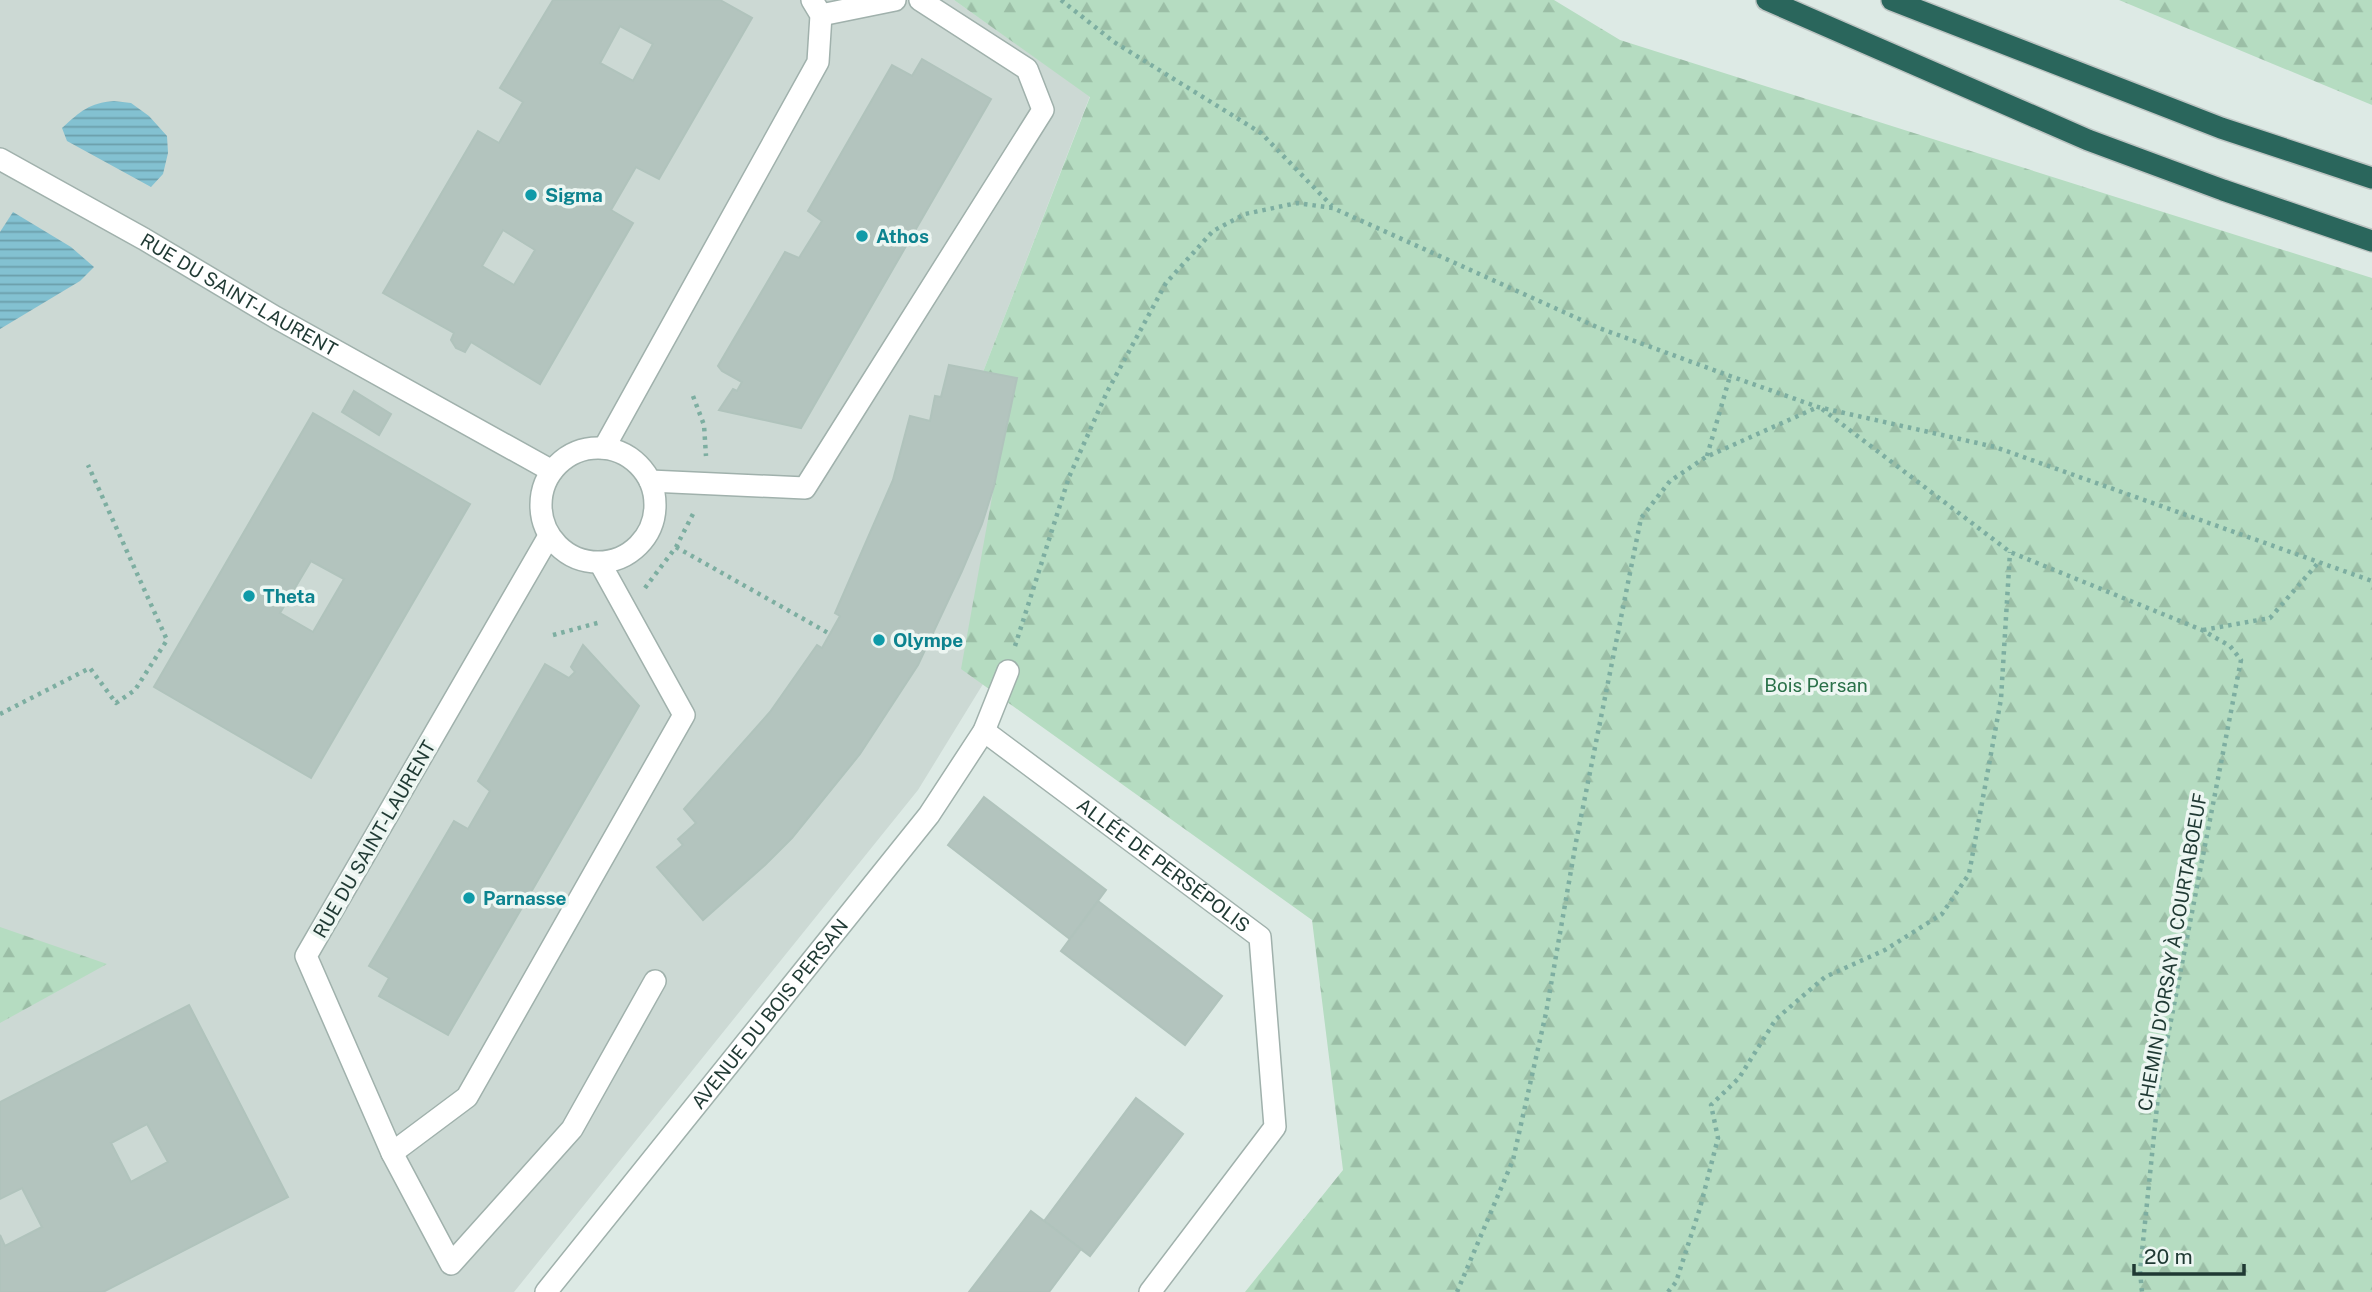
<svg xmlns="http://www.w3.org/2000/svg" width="2372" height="1292" viewBox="0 0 2372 1292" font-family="'Public Sans',sans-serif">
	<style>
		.built { fill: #ccd9d4 }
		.forest { fill: url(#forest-firs) }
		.water { fill: url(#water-rules) }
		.building { fill: #b3c4be; stroke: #b0c3bc; stroke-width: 2; fill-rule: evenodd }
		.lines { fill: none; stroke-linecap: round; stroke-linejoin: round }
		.minor-casing { stroke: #a0b1ac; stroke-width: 24 }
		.highway-casing { stroke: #bcc4c2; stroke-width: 24 }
		.path { stroke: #7daea1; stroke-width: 4.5; stroke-dasharray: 3.5 5; stroke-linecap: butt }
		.minor { stroke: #fff; stroke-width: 21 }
		.highway { stroke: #2a665c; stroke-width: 21 }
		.culture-dot { fill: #0f9aa8; stroke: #edf6f2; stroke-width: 2.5 }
		.labels { text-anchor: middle; stroke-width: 7; stroke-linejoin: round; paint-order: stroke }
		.culture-label { font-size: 19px; font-weight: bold; fill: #0d838f; stroke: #edf6f2; text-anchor: start }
		.street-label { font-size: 19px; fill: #1f3933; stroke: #edf6f2 }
		.park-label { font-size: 19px; fill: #297048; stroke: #edf6f2 }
	</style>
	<defs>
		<pattern id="forest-firs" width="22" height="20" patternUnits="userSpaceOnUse" patternTransform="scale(1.75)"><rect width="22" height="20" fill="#b5dcc1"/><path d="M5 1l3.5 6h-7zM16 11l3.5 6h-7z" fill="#9bbea6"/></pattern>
		<pattern id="water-rules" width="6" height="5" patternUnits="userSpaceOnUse" patternTransform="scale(1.75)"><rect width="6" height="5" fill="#83c1d1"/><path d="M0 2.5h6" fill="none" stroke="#6b9eaa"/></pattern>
	</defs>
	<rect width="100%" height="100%" fill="#ddeae5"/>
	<path class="built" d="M 0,0 L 954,0 L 1090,96 L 983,372 L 1017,378 L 994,486 L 983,684 L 918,790 L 514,1292 L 0,1292 Z"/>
	<g class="forest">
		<path d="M 954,0 L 1554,0 L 1620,40 L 2372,278 L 2372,1292 L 1245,1292 L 1343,1170 L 1312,920 L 961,669 L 994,486 L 1017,379 L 983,372 L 1090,97 Z"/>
		<path d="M 2119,0 L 2372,0 L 2372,105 Z"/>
		<path d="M 0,927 L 107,964 L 0,1023 Z"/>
	</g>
	<g class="water">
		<path d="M 114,101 L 131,103 L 149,116 L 167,136 L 168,153 L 163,174 L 151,187 L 67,141 L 62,128 C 81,111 89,103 114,101 Z"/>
		<path d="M 13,212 L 71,247 L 94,267 L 80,281 L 0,329 L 0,232 Z"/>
	</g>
	<g class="building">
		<path d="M 553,0 L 720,0 L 752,18 L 659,179 L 636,167 L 611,210 L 633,223 L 540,384 L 471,342 L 465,352 L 456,348 L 451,340 L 454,333 L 383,293 L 478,131 L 499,143 L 523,102 L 500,88 ZM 620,26 L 653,44 L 633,81 L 600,63 ZM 503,230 L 535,250 L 514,285 L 482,266 Z"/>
		<path d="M 922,59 L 991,99 L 801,428 L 719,410 L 733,389 L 737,391 L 742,382 L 722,371 L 718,366 L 785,252 L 799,258 L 822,221 L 808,211 L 892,65 L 912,76 Z"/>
		<path d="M 949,365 L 1017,378 L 994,486 L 982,524 L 962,571 L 918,665 L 860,754 L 792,838 L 765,865 L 703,920 L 657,867 L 683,845 L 678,839 L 696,823 L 684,809 L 770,712 L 817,645 L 822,648 L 840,616 L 835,613 L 893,480 L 910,416 L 930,421 L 935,396 L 941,397 Z"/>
		<path d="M 354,391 L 391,414 L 379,435 L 342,412 Z"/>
		<path d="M 313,413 L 470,504 L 311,778 L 154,687 ZM 311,561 L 344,579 L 313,632 L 280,613 Z"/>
		<path d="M 583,645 L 639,706 L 448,1035 L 379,996 L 389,978 L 369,966 L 454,821 L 468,829 L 490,791 L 478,781 L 545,664 L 569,678 L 575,672 L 571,667 Z"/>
		<path d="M 984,797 L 1106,890 L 1070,939 L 948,845 Z"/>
		<path d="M 1098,901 L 1222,996 L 1185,1045 L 1061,951 Z"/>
		<path d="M 189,1005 L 288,1197 L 103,1292 L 0,1292 L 0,1235 L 5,1246 L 42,1227 L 22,1188 L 0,1199 L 0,1102 ZM 147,1124 L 168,1162 L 131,1182 L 111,1143 Z"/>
		<path d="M 1136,1098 L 1183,1134 L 1090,1256 L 1044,1221 Z"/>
		<path d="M 1031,1211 L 1081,1249 L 1049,1292 L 969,1292 Z"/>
	</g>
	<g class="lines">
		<g class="minor-casing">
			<g id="minor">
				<path d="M 821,15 L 895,0"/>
				<path id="s1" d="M 0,159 L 144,239 L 275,317 L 552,471"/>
				<circle cx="598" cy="505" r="57"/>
				<path d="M 604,448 L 818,62 L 821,15 L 812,0"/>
				<path d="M 650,481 L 805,488 L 1043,110 L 1027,69 L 920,0"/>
				<path d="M 549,536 L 306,956 L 392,1153 L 451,1264 L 572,1129 L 655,981"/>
				<path id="s2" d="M 984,731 L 1260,937 L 1275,1127 L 1150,1292"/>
				<path d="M 392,1153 L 467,1097 L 684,715 L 600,563"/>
				<path id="s3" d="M 546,1292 L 929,815 L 984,731 L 1008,671"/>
			</g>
		</g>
		<g class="highway-casing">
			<g id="highway">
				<path d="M 1767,0 L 2088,140 L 2223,190 L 2372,241"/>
				<path d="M 1892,0 L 2221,128 L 2372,178"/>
			</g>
		</g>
		<g class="path">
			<path d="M 1061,0 L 1114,42 L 1261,133 L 1332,206"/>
			<path d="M 693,396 L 704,425 L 706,456"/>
			<path d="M 1822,409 L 2010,552 L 2202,630 L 2230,646 L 2241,660 L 2160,1077 L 2140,1271 L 2142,1292"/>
			<path d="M 1707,456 L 1730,376"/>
			<path d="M 676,547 L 830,634"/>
			<path d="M 645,588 L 676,547 L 695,510"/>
			<path d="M 2203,630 L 2270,618 L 2319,562"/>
			<path d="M 553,635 L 601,622"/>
			<path d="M 1015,646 L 1069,477 L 1107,392 L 1166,283 L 1213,231 L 1245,214 L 1297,203 L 1333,208 L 1599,328 L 1730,376 L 1818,407 L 1995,447 L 2372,581"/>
			<path d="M 0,714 L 90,668 L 116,703 L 135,690 L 167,640 L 88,465"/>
			<path d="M 1457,1292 L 1513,1160 L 1546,1013 L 1576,842 L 1641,518 L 1670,481 L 1706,457 L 1818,407"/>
			<path d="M 1668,1292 L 1676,1282 L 1700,1208 L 1718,1138 L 1711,1105 L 1739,1078 L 1776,1019 L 1825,977 L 1885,950 L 1942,914 L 1969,874 L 2001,699 L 2010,552"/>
		</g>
		<use href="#minor" class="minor"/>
		<use href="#highway" class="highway"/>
	</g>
	<g class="culture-dot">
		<circle cx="531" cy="195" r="7"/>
		<circle cx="862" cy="236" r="7"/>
		<circle cx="249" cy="596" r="7"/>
		<circle cx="879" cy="640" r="7"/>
		<circle cx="469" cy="898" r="7"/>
	</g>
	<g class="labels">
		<g class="culture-label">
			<text x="545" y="202">Sigma</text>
			<text x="876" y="243">Athos</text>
			<text x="263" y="603">Theta</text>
			<text x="893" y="647">Olympe</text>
			<text x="483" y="905">Parnasse</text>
		</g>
		<g class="street-label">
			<text dy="7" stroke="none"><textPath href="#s1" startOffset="275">RUE DU SAINT-LAURENT</textPath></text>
			<text transform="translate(374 839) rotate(-60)" y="7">RUE DU SAINT-LAURENT</text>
			<text dy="7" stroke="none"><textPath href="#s2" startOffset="224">ALLÉE DE PERSÉPOLIS</textPath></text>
			<text transform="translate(2172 952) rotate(-80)" y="7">CHEMIN D'ORSAY À COURTABOEUF</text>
			<text dy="7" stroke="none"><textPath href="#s3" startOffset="357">AVENUE DU BOIS PERSAN</textPath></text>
		</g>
		<g class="park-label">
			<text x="1816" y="692">Bois Persan</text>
		</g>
	</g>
	<path d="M2134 1264v10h110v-10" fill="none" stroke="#1f3933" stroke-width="3.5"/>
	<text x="2144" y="1264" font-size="21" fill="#1f3933" stroke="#edf6f2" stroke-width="5" paint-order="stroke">20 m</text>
</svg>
